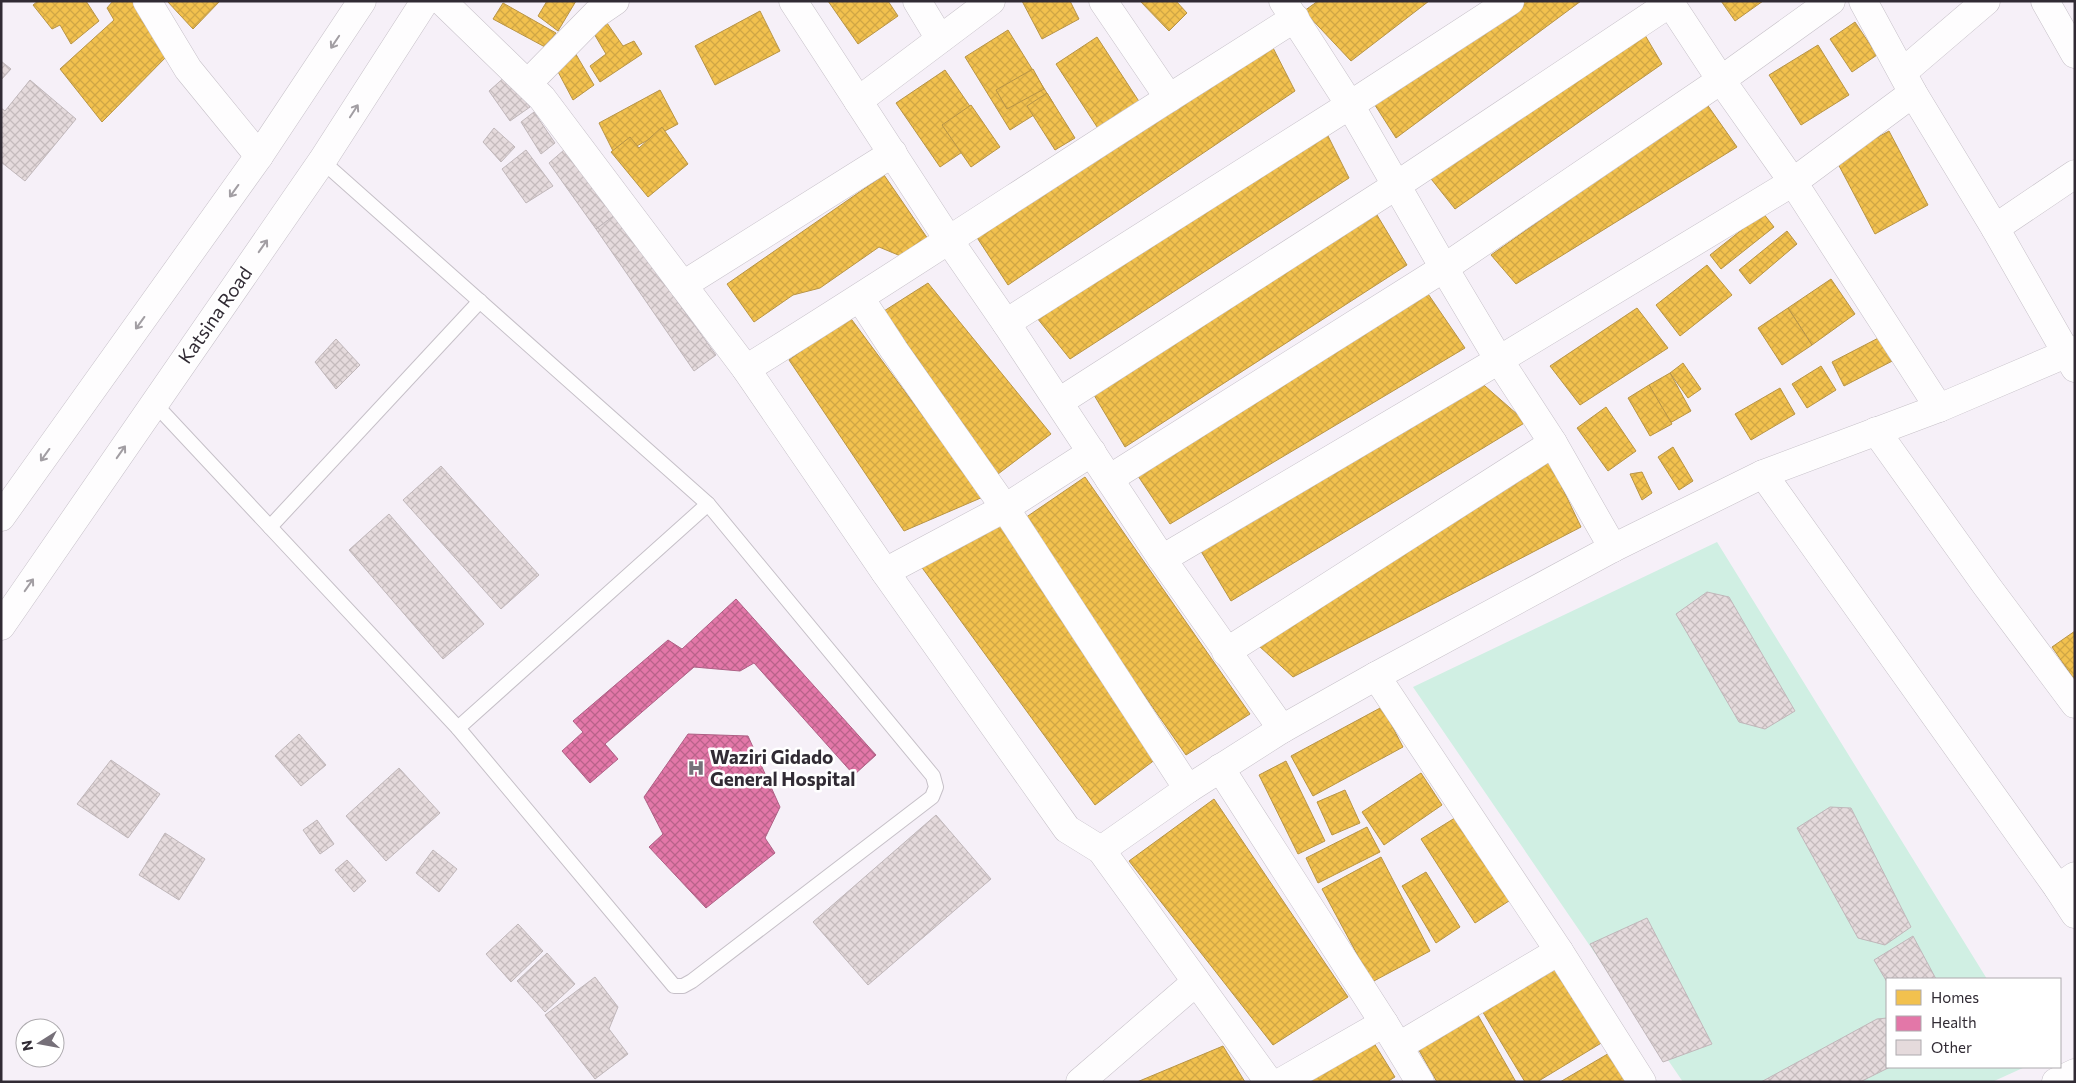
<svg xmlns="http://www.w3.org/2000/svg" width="2076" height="1083" viewBox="0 0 2076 1083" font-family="Commissioner,sans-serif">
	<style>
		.green { fill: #d0efe3 }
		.homes { fill: url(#homes-cross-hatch); stroke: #b89446 }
		.health { fill: url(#health-cross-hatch); stroke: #ae6085 }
		.building { fill: url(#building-cross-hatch); stroke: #c0b7ba }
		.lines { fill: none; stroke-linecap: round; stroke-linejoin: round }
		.service-casing { stroke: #c6c0c8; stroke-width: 16 }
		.minor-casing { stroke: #c6c0c8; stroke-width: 29 }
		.trunk-casing { stroke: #c6c0c8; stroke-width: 29 }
		.service { stroke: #fefdfe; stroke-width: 14 }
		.minor { stroke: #fefdfe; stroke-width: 28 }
		.trunk { stroke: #fefdfe; stroke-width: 28 }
		.oneway { stroke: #a29ea3 }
		.labels { text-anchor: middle; stroke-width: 5; stroke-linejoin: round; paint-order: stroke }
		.street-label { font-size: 19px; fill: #312b34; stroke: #fff }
		.poi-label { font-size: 19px; font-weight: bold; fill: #312b34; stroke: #fff; text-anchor: start }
	</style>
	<defs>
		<pattern id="homes-cross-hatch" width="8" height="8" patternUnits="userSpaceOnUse" patternTransform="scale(1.25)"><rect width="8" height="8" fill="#f2c14e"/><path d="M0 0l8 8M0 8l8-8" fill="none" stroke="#d0a645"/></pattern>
		<pattern id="health-cross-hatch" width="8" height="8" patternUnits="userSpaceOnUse" patternTransform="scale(1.25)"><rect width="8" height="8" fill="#e377a8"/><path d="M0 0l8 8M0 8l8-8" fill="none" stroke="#b9628a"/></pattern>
		<pattern id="building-cross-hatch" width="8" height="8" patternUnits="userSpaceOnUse" patternTransform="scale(1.25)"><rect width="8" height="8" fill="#e5dadc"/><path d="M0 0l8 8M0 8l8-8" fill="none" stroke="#c5bbbd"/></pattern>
	</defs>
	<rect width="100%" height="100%" fill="#f6f0f8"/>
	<path class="green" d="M 1717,542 L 1987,979 L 1887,979 L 1887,1067 L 2025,1067 L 1992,1082 L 1683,1082 L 1413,687 Z"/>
	<g class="homes">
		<path d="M 38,1 L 86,1 L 99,21 L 71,44 L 60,25 L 52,29 L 33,5 Z"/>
		<path d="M 113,1 L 147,1 L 170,53 L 102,122 L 60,69 L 114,20 L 107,8 Z"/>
		<path d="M 167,1 L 220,1 L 193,29 Z"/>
		<path d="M 547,1 L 576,1 L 558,31 L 538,16 Z"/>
		<path d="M 828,1 L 888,1 L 898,16 L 858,44 Z"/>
		<path d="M 1022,1 L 1070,1 L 1079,19 L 1042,39 Z"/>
		<path d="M 1140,1 L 1176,1 L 1187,13 L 1169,31 Z"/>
		<path d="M 1318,1 L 1429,1 L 1351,61 L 1304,11 Z"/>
		<path d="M 1526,1 L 1581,1 L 1396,138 L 1373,102 Z"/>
		<path d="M 1721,1 L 1763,1 L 1735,21 Z"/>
		<path d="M 503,3 L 556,33 L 545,47 L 493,19 Z"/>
		<path d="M 760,11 L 780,51 L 715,85 L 695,46 Z"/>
		<path d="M 1855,22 L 1877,55 L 1852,72 L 1830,39 Z"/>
		<path d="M 607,23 L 623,46 L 634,41 L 642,54 L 600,82 L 590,66 L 606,54 L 593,32 Z"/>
		<path d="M 1008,30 L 1053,103 L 1010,130 L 965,57 Z"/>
		<path d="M 1642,30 L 1662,64 L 1455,209 L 1428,175 Z"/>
		<path d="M 1267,36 L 1295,91 L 1008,285 L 974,233 Z"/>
		<path d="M 1097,37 L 1142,106 L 1101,133 L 1056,64 Z"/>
		<path d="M 1818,45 L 1849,95 L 1801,125 L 1769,75 Z"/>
		<path d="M 574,51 L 594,85 L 573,100 L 556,68 Z"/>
		<path d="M 1033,69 L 1044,89 L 1007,109 L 996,90 Z"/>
		<path d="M 945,70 L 989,134 L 940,167 L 896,103 Z"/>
		<path d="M 660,90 L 678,124 L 616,157 L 599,123 Z"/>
		<path d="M 1047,93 L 1075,138 L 1055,150 L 1027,106 Z"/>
		<path d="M 1706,103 L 1737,147 L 1516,284 L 1491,255 Z"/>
		<path d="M 971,105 L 1000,147 L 971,167 L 942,125 Z"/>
		<path d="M 662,127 L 688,164 L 648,197 L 611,152 L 630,137 L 639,148 Z"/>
		<path d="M 1889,131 L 1928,205 L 1875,234 L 1836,160 Z"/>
		<path d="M 1326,132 L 1349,178 L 1070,359 L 1033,313 Z"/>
		<path d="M 884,175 L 928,239 L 903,257 L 879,247 L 820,288 L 793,295 L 754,322 L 727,284 Z"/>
		<path d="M 1374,210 L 1407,265 L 1125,447 L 1094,395 Z"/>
		<path d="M 1763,213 L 1774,227 L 1721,269 L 1710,255 Z"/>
		<path d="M 1787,231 L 1797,244 L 1750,284 L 1739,270 Z"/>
		<path d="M 1707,265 L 1732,295 L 1680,336 L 1656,305 Z"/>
		<path d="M 1831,279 L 1855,314 L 1812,345 L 1788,308 Z"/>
		<path d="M 928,283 L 1051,434 L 998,474 L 884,311 Z"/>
		<path d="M 1424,288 L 1465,348 L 1170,524 L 1136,473 Z"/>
		<path d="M 1637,308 L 1668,348 L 1580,405 L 1550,366 Z"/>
		<path d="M 1788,308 L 1812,345 L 1782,365 L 1758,328 Z"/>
		<path d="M 849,316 L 983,497 L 904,531 L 789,360 Z"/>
		<path d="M 1890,332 L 1902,356 L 1844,386 L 1832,362 Z"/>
		<path d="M 1683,363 L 1701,389 L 1688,398 L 1670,373 Z"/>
		<path d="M 1821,366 L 1836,390 L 1807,408 L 1792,384 Z"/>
		<path d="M 1670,373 L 1691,411 L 1670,423 L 1649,385 Z"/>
		<path d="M 1477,379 L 1526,422 L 1231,601 L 1199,548 Z"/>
		<path d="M 1649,385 L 1672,424 L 1650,436 L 1628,398 Z"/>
		<path d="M 1780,388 L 1795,414 L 1751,440 L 1735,414 Z"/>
		<path d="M 1606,407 L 1636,451 L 1608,471 L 1577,428 Z"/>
		<path d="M 1673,447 L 1693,481 L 1679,490 L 1658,457 Z"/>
		<path d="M 1549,460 L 1581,527 L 1293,677 L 1259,646 Z"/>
		<path d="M 1642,472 L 1652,493 L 1642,500 L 1630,474 Z"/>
		<path d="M 1085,477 L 1250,714 L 1186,755 L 1022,520 Z"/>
		<path d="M 1002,523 L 1156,759 L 1095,805 L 915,558 Z"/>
		<path d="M 2075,631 L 2075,678 L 2074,679 L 2052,647 Z"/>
		<path d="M 1382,707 L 1403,747 L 1313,796 L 1291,756 Z"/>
		<path d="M 1286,761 L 1325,841 L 1298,854 L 1259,775 Z"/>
		<path d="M 1421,773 L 1442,805 L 1384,845 L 1362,812 Z"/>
		<path d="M 1345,790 L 1360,823 L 1332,835 L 1317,802 Z"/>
		<path d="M 1214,799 L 1348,997 L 1273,1045 L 1129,861 Z"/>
		<path d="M 1458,816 L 1512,899 L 1475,923 L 1421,839 Z"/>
		<path d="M 1367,827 L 1380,852 L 1318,883 L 1306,858 Z"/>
		<path d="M 1381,857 L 1430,951 L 1372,982 L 1322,889 Z"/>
		<path d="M 1426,872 L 1460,927 L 1436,943 L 1402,886 Z"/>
		<path d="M 1556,964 L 1603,1042 L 1537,1082 L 1525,1082 L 1481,1009 Z"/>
		<path d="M 1475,1010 L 1516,1082 L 1437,1082 L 1416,1045 Z"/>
		<path d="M 1369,1035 L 1395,1077 L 1387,1082 L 1310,1082 L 1305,1074 Z"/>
		<path d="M 1223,1046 L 1245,1082 L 1137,1082 Z"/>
		<path d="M 1611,1052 L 1628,1082 L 1560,1082 Z"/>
	</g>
	<g class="health">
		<path d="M 736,599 L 876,755 L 854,775 L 754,663 L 740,671 L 694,667 L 605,744 L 618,759 L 590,783 L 562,751 L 583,732 L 573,721 L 668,640 L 682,649 Z"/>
		<path d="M 688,734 L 748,736 L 780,807 L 765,838 L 775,853 L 706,908 L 649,847 L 663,834 L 644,797 Z"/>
	</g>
	<g class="building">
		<path d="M 1,61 L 11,69 L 1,80 Z"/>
		<path d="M 507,75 L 530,107 L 510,121 L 489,91 Z"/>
		<path d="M 30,80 L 76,119 L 25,181 L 1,162 L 1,108 L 5,111 Z"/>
		<path d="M 534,112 L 555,143 L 541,154 L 521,122 Z"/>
		<path d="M 494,128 L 515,147 L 501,162 L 483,142 Z"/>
		<path d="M 526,150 L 553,186 L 526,203 L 502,169 Z"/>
		<path d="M 564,150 L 615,215 L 596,229 L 549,163 Z"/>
		<path d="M 615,215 L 716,355 L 694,371 L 596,229 Z"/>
		<path d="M 336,339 L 360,365 L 336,389 L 315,362 Z"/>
		<path d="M 441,466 L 539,575 L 501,609 L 403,500 Z"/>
		<path d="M 389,514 L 484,624 L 443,659 L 349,550 Z"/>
		<path d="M 1707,592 L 1729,597 L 1795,711 L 1765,729 L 1739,722 L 1676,614 Z"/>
		<path d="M 299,734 L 326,765 L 301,786 L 275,756 Z"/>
		<path d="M 111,760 L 160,794 L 128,838 L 77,804 Z"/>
		<path d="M 399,768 L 440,813 L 386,861 L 346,816 Z"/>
		<path d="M 1830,807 L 1851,808 L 1911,927 L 1885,945 L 1858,938 L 1797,828 Z"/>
		<path d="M 936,815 L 991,879 L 868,985 L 813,922 Z"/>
		<path d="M 317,820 L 334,844 L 320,854 L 303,830 Z"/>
		<path d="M 165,833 L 205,859 L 179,900 L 139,875 Z"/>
		<path d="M 433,850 L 457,869 L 439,892 L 416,873 Z"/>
		<path d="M 347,860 L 366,881 L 354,892 L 335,870 Z"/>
		<path d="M 1647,918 L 1712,1044 L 1663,1062 L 1590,944 Z"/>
		<path d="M 518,924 L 543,951 L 511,982 L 486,954 Z"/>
		<path d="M 1913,936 L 1936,979 L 1887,979 L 1887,982 L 1874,960 Z"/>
		<path d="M 547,953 L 575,984 L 545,1012 L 517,981 Z"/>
		<path d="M 595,977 L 618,1007 L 609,1029 L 628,1054 L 595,1079 L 545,1015 Z"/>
		<path d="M 1887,1018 L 1887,1067 L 1890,1067 L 1860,1082 L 1761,1082 L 1877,1019 Z"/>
	</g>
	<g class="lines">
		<g class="service-casing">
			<g id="service">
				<path d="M 154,403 L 458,728 L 674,986 L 683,986 L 692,981 L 932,797 L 936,787 L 933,776 L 708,504 L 322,161"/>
				<path d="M 270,527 L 480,301"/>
				<path d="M 458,728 L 708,504"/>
			</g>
		</g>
		<g class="minor-casing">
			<g id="minor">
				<path d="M 147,1 L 188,69 L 259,156"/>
				<path d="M 442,1 L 542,98 L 746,369 L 885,572 L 1067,829 L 1101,850 L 1269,1082"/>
				<path d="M 793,1 L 948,239 L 1006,323 L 1162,559 L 1282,729"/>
				<path d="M 917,1 L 940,39"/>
				<path d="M 1103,1 L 1169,98 L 1295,18"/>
				<path d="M 1283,1 L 1350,105 L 1444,268 L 1499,360 L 1553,443 L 1613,548"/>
				<path d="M 1669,1 L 1721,80 L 1793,182 L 1939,408"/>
				<path d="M 1863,1 L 1913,93 L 1995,228 L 2075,368"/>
				<path d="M 2045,1 L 2075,54"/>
				<path d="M 1903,72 L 1986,1"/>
				<path d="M 528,83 L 596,14 L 615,1"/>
				<path d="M 858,101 L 991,1"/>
				<path d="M 1995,228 L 2075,174"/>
				<path d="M 683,285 L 893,153"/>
				<path d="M 860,298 L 894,350 L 1005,508 L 1188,789"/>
				<path d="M 1006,323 L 1350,105 L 1510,1"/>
				<path d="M 746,369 C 888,281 1028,188 1169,98"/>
				<path d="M 1059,402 L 1397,185 L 1670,3"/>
				<path d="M 1876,431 L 1986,585 L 2075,704"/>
				<path d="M 1763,474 L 2058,888 L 2075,876"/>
				<path d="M 1109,479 L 1444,268 L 1721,80 L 1831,1"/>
				<path d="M 1162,559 L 1499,360 L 1793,182 L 1913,93"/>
				<path d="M 885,572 L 1005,508 L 1092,452"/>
				<path d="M 1226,652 L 1553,443"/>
				<path d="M 1376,676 L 1559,951 L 1642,1082"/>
				<path d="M 1220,768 L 1384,1023 L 1420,1082"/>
				<path d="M 1101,850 L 1188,789 L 1282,729 L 1376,676 L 1613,548 L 1763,474 L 1939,408 L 2075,350"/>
				<path d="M 2058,888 L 2075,914"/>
				<path d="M 1399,1046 L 1559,951"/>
				<path d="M 1080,1082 L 1196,982"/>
				<path d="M 1281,1082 L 1384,1023"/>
				<path d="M 2056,1082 L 2075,1073"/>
			</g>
		</g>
		<g class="trunk-casing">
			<g id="trunk">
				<path d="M 1,517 L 259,156 L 362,1"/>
				<path d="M 1,626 L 322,161 L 425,1"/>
			</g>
		</g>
		<use href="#service" class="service"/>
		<use href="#minor" class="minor"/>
		<use href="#trunk" class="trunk"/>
	</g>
	<defs><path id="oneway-shaft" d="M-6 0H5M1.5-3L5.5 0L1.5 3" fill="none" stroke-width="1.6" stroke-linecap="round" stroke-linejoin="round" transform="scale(1.25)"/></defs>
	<g class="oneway">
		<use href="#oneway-shaft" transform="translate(335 42) rotate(124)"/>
		<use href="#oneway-shaft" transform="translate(354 111) rotate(-57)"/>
		<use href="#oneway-shaft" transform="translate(234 191) rotate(126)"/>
		<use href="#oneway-shaft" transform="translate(263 246) rotate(-55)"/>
		<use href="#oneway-shaft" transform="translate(140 323) rotate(126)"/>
		<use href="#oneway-shaft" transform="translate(121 452) rotate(-55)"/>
		<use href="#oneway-shaft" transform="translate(45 455) rotate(126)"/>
		<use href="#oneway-shaft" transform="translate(29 585) rotate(-55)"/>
	</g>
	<defs>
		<g id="hospital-bare" transform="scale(1.35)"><path d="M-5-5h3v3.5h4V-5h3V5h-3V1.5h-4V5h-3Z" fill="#767079" stroke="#fff" stroke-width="2.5" paint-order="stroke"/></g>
	</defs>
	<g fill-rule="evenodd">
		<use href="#hospital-bare" x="696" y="768"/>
	</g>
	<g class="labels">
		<g class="street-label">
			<text transform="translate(215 315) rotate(-55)" y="7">Katsina Road</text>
		</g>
		<g class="poi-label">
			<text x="710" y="764">Waziri Gidado<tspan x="710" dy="22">General Hospital</tspan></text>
		</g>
	</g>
	<rect width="2076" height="1083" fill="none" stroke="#312b34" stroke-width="5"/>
	<rect x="1886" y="978" width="175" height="90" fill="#ffffff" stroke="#adaaae"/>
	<rect x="1896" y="990" width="25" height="15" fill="#f2c14e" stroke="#adaaae"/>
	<text x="1931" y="1003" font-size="15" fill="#312b34">Homes</text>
	<rect x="1896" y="1016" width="25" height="15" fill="#e377a8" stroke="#adaaae"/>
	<text x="1931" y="1028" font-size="15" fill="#312b34">Health</text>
	<rect x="1896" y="1040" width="25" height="15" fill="#e5dadc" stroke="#adaaae"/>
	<text x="1931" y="1053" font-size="15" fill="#312b34">Other</text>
	<g transform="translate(40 1043) rotate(259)"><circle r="24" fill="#ffffff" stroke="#adaaae"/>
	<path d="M0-4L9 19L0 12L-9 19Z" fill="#767079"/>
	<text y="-8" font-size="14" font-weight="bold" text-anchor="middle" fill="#312b34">N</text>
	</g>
</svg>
